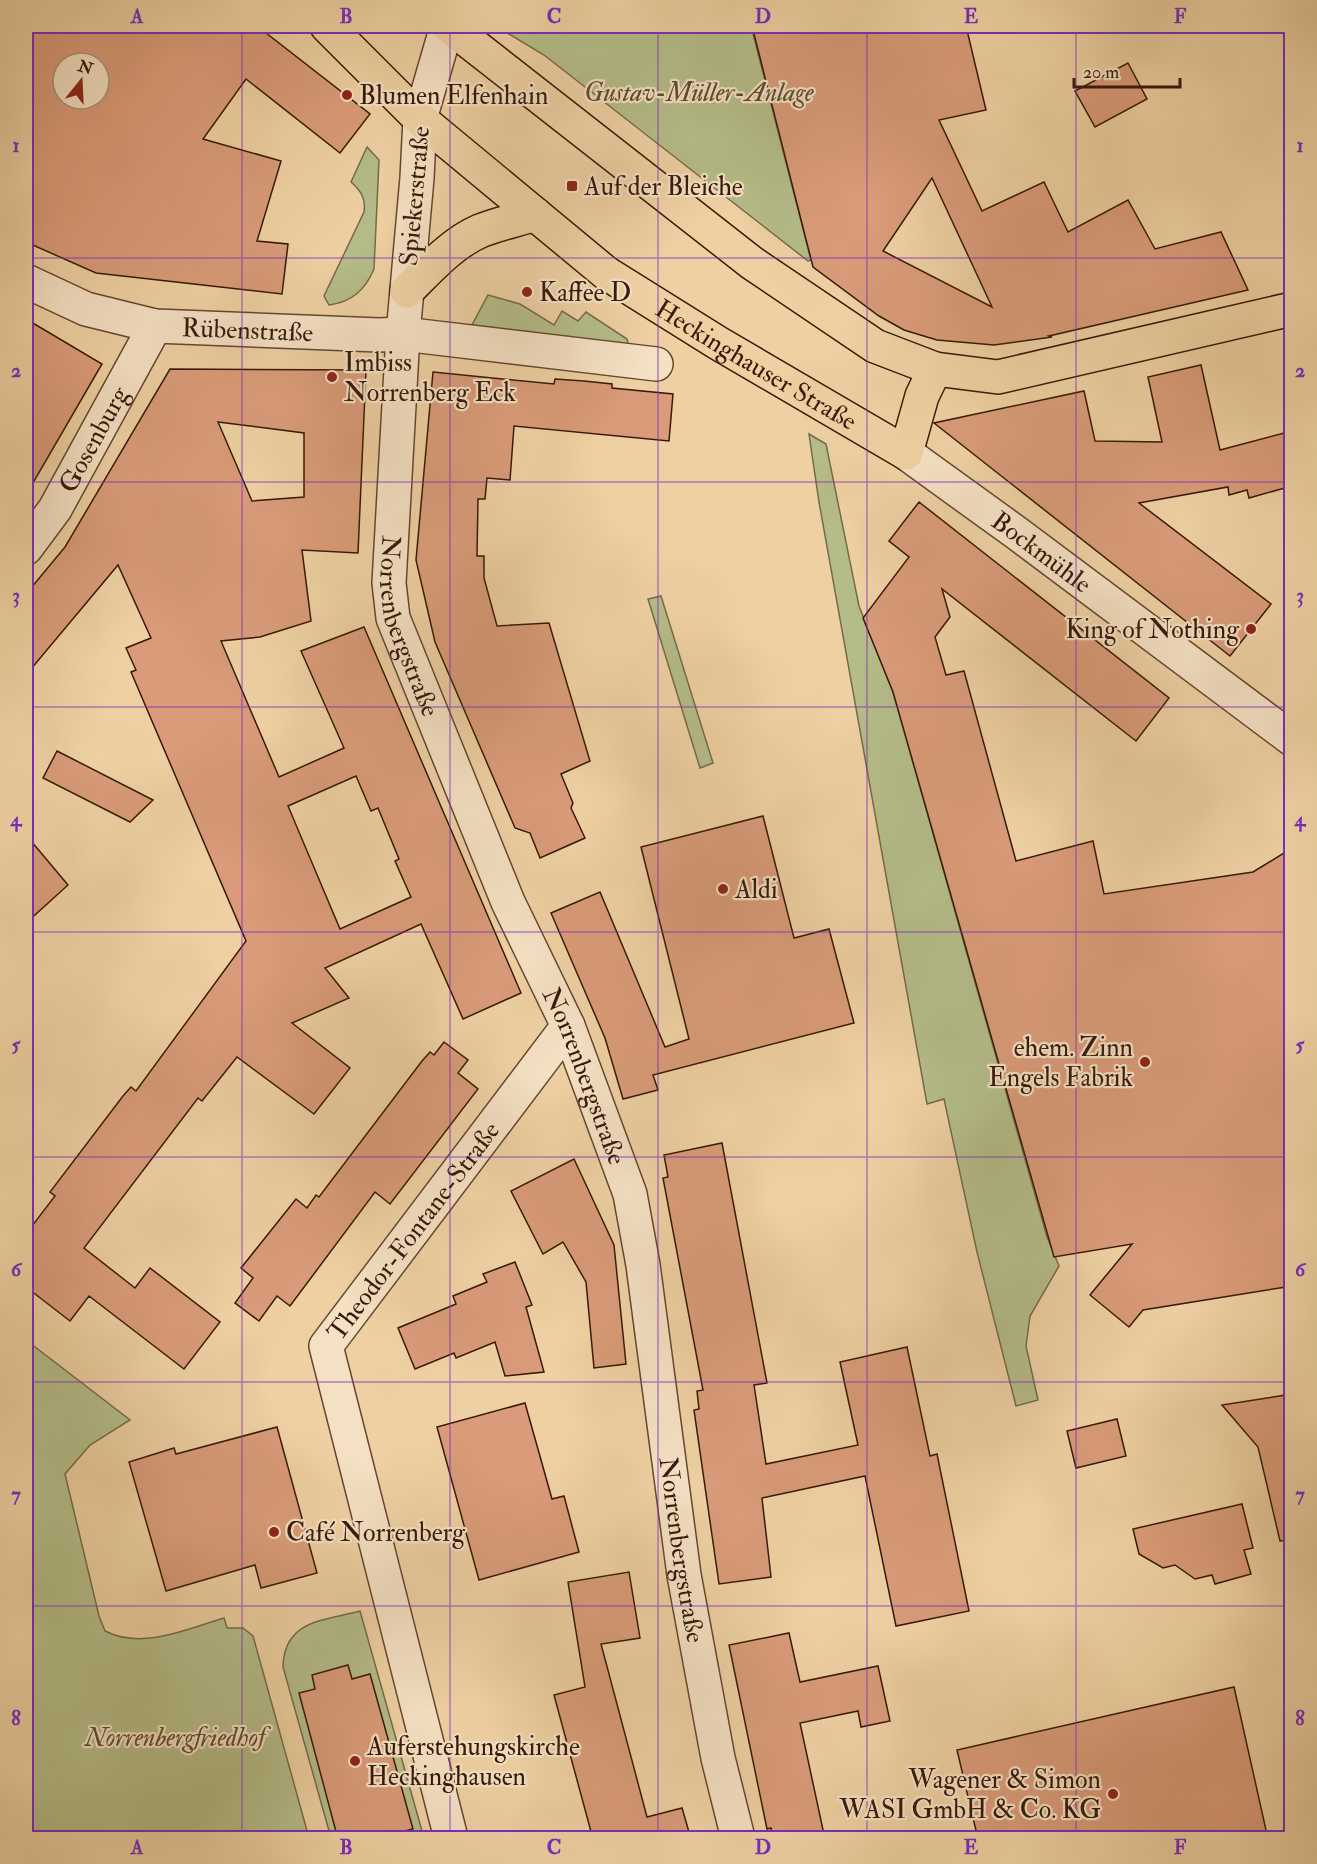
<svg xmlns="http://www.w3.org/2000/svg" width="1317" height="1864" viewBox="0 0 1317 1864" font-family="'IM FELL Double Pica',serif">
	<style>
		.green { fill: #b4bc88; stroke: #766a49; stroke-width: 1.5 }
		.building { fill: #d99b79; stroke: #37190a; stroke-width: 1.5; fill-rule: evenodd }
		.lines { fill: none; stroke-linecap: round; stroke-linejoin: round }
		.minor-casing { stroke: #654730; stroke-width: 36 }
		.major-casing { stroke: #37190a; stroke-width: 36 }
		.minor { stroke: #f4e0c3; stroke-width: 33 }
		.major { stroke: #eed0a2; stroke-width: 33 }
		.grid { fill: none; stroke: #7b2cbf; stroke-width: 1.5; stroke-opacity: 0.55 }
		.poi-dot { fill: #8f2418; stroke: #f4e0c3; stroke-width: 2 }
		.labels { text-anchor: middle; stroke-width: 4.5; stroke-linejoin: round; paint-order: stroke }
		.park-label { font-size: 26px; font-style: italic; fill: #5c4a30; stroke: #f4e0c3 }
		.poi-label { font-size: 26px; fill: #37190a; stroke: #f4e0c3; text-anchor: start }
		.street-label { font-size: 26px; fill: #37190a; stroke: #f4e0c3 }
		.neatline { fill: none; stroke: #7b2cbf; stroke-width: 2 }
		.grid-label { font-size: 20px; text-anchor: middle; font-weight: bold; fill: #7b2cbf }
	</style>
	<rect width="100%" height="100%" fill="#eed0a2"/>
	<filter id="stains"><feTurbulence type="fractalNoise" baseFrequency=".00333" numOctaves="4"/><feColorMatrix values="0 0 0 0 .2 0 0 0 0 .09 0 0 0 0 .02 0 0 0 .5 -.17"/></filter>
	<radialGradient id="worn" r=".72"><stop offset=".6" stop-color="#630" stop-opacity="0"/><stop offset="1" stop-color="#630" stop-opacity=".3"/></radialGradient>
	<g class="green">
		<path d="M 507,26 L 751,26 L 811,260 L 808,261 L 544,55 L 504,31 Z"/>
		<path d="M 367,147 L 379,160 L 374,269 C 365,290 352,302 329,305 L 324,296 L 364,212 C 366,198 361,191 351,182 Z"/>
		<path d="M 488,295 L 520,304 L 554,325 L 562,311 L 578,321 L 586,312 L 627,339 L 629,347 L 472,325 Z"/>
		<path d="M 809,434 L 826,444 L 859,606 L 893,692 L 1047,1237 L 1059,1266 L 1030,1316 L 1026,1346 L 1038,1400 L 1016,1406 L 977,1252 L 944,1099 L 927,1104 L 819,502 Z"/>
		<path d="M 661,596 L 713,763 L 700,768 L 648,599 Z"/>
		<path d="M 26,1340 L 130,1420 L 90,1445 L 65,1474 L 99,1616 L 105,1631 C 142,1650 187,1629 224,1618 L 227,1628 L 243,1628 L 253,1636 L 309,1838 L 26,1838 Z"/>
		<path d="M 360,1611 L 424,1838 L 331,1838 L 283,1667 C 284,1620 323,1621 360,1611 Z"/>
	</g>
	<g class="building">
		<path d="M 31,26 L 257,26 L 370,114 L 340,153 L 246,79 L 203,139 L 281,161 L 257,241 L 288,244 L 282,294 L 96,273 L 26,242 L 26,36 ZM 63,63 L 99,63 L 99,99 L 63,99 Z"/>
		<path d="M 752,26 L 966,26 L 986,110 L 939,120 L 982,211 L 1044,182 L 1068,232 L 1128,200 L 1155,249 L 1221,232 L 1248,290 L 1049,336 L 1052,337 L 994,345 L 937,340 L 904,330 L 879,316 L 813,267 ZM 932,178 L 992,307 L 883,251 Z"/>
		<path d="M 1128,63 L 1147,99 L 1095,127 L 1075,91 Z"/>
		<path d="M 26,319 L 102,364 L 26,495 Z"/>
		<path d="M 1201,365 L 1220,450 L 1292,431 L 1292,486 L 1249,498 L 1247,490 L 1229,495 L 1228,487 L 1139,503 L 1271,604 L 1230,656 L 934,423 L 1084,391 L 1095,441 L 1162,442 L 1148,377 Z"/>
		<path d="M 170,369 L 366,370 L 358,553 L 302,550 L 311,621 L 260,637 L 221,641 L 279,777 L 344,748 L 301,651 L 364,627 L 521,993 L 463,1019 L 421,924 L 325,968 L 349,998 L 292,1023 L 350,1068 L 314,1114 L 237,1057 L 202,1101 L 198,1098 L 84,1248 L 135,1288 L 150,1268 L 220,1322 L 184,1369 L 89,1296 L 70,1321 L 26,1287 L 26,1234 L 55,1196 L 50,1192 L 123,1096 L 131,1087 L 136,1091 L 246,941 L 131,672 L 136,670 L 126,648 L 151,638 L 118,565 L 26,675 L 26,594 L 65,547 ZM 218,422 L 304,433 L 304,497 L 252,501 ZM 356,776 L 371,811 L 378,808 L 399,859 L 395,861 L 411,897 L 340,929 L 288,806 Z"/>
		<path d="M 433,372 L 554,384 L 555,379 L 584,381 L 612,384 L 612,388 L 673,394 L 669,441 L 514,426 L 510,480 L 487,478 L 485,499 L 478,499 L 477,556 L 484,556 L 484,578 L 497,626 L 549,623 L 590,761 L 561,774 L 573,803 L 571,808 L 585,838 L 540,858 L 530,833 L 515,828 L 435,642 L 416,560 Z"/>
		<path d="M 919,502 L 1169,698 L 1136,741 L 942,589 L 950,617 L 935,637 L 946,675 L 964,671 L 1016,861 L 1093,841 L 1104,894 L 1253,872 L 1292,848 L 1292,1286 L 1143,1310 L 1129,1327 L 1090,1295 L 1132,1244 L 1054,1257 L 893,692 L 863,618 L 909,557 L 889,541 Z"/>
		<path d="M 57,751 L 153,800 L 130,822 L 43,778 Z"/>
		<path d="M 763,816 L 794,938 L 829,929 L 854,1023 L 653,1075 L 658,1090 L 623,1099 L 605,1038 L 551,913 L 600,892 L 665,1047 L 689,1039 L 641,847 Z"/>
		<path d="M 26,835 L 68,885 L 26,923 Z"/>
		<path d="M 444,1042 L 468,1060 L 458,1073 L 478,1089 L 390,1204 L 375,1192 L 290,1306 L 277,1296 L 259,1321 L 235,1303 L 253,1278 L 241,1268 L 296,1199 L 307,1208 L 316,1195 L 319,1197 L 422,1061 L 430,1052 L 434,1055 Z"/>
		<path d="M 722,1143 L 767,1383 L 754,1385 L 766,1464 L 858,1445 L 840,1362 L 907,1347 L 930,1456 L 937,1454 L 969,1611 L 896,1626 L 865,1476 L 762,1498 L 771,1577 L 719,1584 L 694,1410 L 699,1409 L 697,1391 L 703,1390 L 663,1178 L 668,1177 L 664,1155 Z"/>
		<path d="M 574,1159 L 614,1245 L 626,1364 L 594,1368 L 586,1282 L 563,1242 L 543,1254 L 511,1191 Z"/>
		<path d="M 515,1262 L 532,1305 L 526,1307 L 544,1372 L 505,1376 L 495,1342 L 456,1358 L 454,1353 L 415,1369 L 398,1328 L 456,1304 L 453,1296 L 487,1282 L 483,1274 Z"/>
		<path d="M 1292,1394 L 1292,1540 L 1280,1541 L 1258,1447 L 1222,1405 Z"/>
		<path d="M 525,1403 L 552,1499 L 564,1496 L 579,1552 L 479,1580 L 437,1427 Z"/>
		<path d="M 1117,1419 L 1126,1456 L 1076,1468 L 1067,1431 Z"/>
		<path d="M 277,1427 L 317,1573 L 261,1588 L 255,1565 L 166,1591 L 129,1462 L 174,1448 L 176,1454 Z"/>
		<path d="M 1242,1504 L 1253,1548 L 1244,1550 L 1251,1574 L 1215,1584 L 1212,1575 L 1195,1579 L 1175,1565 L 1163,1568 L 1139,1554 L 1133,1529 Z"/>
		<path d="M 629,1572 L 640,1638 L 601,1644 L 647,1817 L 682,1808 L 691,1839 L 593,1839 L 554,1695 L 585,1687 L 568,1582 Z"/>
		<path d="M 789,1633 L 800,1682 L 878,1666 L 890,1721 L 861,1727 L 858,1711 L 800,1723 L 825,1839 L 773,1839 L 771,1828 L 767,1829 L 729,1645 Z"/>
		<path d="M 348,1665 L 352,1679 L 370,1674 L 413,1829 L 392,1834 L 393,1839 L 338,1839 L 299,1693 L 315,1689 L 312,1675 Z"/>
		<path d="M 1234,1687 L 1268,1839 L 978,1839 L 957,1750 Z"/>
	</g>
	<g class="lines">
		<g class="minor-casing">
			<g id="minor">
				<path id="s1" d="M 447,26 L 420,119 L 417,178 L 403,334 L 389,583 L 393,618 L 508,902 L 568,1026 L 630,1194 L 643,1265 L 684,1575 L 718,1758 L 738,1838"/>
				<path id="s2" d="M 26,281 L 86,309 L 155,326 L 379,335 L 403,334 L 656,364"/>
				<path id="s3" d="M 906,453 L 1018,534 L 1292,739"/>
				<path id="s4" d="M 26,548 L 55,509 L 155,326"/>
				<path id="s5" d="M 451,1838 L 326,1346 L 568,1026"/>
			</g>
		</g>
		<g class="major-casing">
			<g id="major">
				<path id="s6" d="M 327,26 L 420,119 L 606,273 L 718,343 L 906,453 L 922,396 L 935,369"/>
				<path d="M 449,26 L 752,263 L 875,346 L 935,369 L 998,377 L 1292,309"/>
				<path d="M 407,291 C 428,270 452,243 480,231 C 497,224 517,220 535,214"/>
			</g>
		</g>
		<use href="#minor" class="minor"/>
		<use href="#major" class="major"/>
	</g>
	<path class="grid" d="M 242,26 L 242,1838M 450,26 L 450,1838M 658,26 L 658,1838M 867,26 L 867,1838M 1076,26 L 1076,1838M 26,258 L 1292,258M 26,482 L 1292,482M 26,707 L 1292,707M 26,932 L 1292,932M 26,1157 L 1292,1157M 26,1382 L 1292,1382M 26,1606 L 1292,1606"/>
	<g class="poi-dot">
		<circle cx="347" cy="95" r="6"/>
		<rect x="566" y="180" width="12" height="12" rx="3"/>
		<circle cx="527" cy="292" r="6"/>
		<circle cx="332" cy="377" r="6"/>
		<circle cx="1251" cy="629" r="6"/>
		<circle cx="723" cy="889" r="6"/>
		<circle cx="1145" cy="1062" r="6"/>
		<circle cx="274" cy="1532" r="6"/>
		<circle cx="355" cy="1761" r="6"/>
		<circle cx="1113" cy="1794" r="6"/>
	</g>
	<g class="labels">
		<g class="park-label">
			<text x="699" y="101">Gustav-Müller-Anlage</text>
			<text x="175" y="1746">Norrenbergfriedhof</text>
		</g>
		<g class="poi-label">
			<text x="359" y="104">Blumen Elfenhain</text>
			<text x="584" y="195">Auf der Bleiche</text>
			<text x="539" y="301">Kaffee D</text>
			<text x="344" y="371">Imbiss<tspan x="344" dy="30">Norrenberg Eck</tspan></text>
			<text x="1239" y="638" text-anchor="end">King of Nothing</text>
			<text x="735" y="898">Aldi</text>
			<text x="1133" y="1056" text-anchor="end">ehem. Zinn<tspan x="1133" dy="30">Engels Fabrik</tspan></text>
			<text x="286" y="1541">Café Norrenberg</text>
			<text x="367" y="1755">Auferstehungskirche<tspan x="367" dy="30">Heckinghausen</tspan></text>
			<text x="1101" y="1788" text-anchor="end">Wagener &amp; Simon<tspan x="1101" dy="30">WASI GmbH &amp; Co. KG</tspan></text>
		</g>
		<g class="street-label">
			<text transform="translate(414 196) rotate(-85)" y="9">Spiekerstraße</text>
			<text dy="9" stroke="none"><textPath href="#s2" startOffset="230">Rübenstraße</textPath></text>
			<text dy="9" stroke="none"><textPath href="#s6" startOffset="549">Heckinghauser Straße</textPath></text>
			<text dy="9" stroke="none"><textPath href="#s4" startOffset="128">Gosenburg</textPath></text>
			<text dy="9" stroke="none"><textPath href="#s3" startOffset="168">Bockmühle</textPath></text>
			<text dy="9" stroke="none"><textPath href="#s1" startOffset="608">Norrenbergstraße</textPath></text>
			<text dy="9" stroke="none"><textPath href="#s1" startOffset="1094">Norrenbergstraße</textPath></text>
			<text dy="9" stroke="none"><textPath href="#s5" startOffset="652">Theodor-Fontane-Straße</textPath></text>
			<text dy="9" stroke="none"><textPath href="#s1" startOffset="1580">Norrenbergstraße</textPath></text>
		</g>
	</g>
	<rect width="1317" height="1864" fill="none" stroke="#eed0a2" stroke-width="66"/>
	<g transform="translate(81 81) rotate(18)"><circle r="28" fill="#f4e0c3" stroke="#a89079" stroke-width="1.5"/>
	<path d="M0-4.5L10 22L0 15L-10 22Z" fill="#8f2418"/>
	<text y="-9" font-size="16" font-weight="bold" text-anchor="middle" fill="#37190a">N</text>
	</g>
	<path d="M1074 78v9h106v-9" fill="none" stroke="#37190a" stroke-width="3"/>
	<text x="1083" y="78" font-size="18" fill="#37190a" stroke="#f4e0c3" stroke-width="4.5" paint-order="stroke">20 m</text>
	<rect x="33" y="33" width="1251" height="1798" class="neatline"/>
	<g class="grid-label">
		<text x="137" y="23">A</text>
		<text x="346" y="23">B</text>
		<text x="554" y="23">C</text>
		<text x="763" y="23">D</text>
		<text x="971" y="23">E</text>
		<text x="1180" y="23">F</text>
		<text x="16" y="152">1</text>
		<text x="1300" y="152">1</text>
		<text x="16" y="377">2</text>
		<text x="1300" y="377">2</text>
		<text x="16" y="602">3</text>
		<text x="1300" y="602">3</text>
		<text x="16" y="826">4</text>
		<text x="1300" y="826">4</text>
		<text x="16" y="1051">5</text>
		<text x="1300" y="1051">5</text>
		<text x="16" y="1276">6</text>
		<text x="1300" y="1276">6</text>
		<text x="16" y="1501">7</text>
		<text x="1300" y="1501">7</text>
		<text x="16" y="1725">8</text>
		<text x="1300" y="1725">8</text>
		<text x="137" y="1854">A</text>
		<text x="346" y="1854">B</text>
		<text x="554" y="1854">C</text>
		<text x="763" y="1854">D</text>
		<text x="971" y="1854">E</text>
		<text x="1180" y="1854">F</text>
	</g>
	<rect width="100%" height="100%" filter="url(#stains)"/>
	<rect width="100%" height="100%" fill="url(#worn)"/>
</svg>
